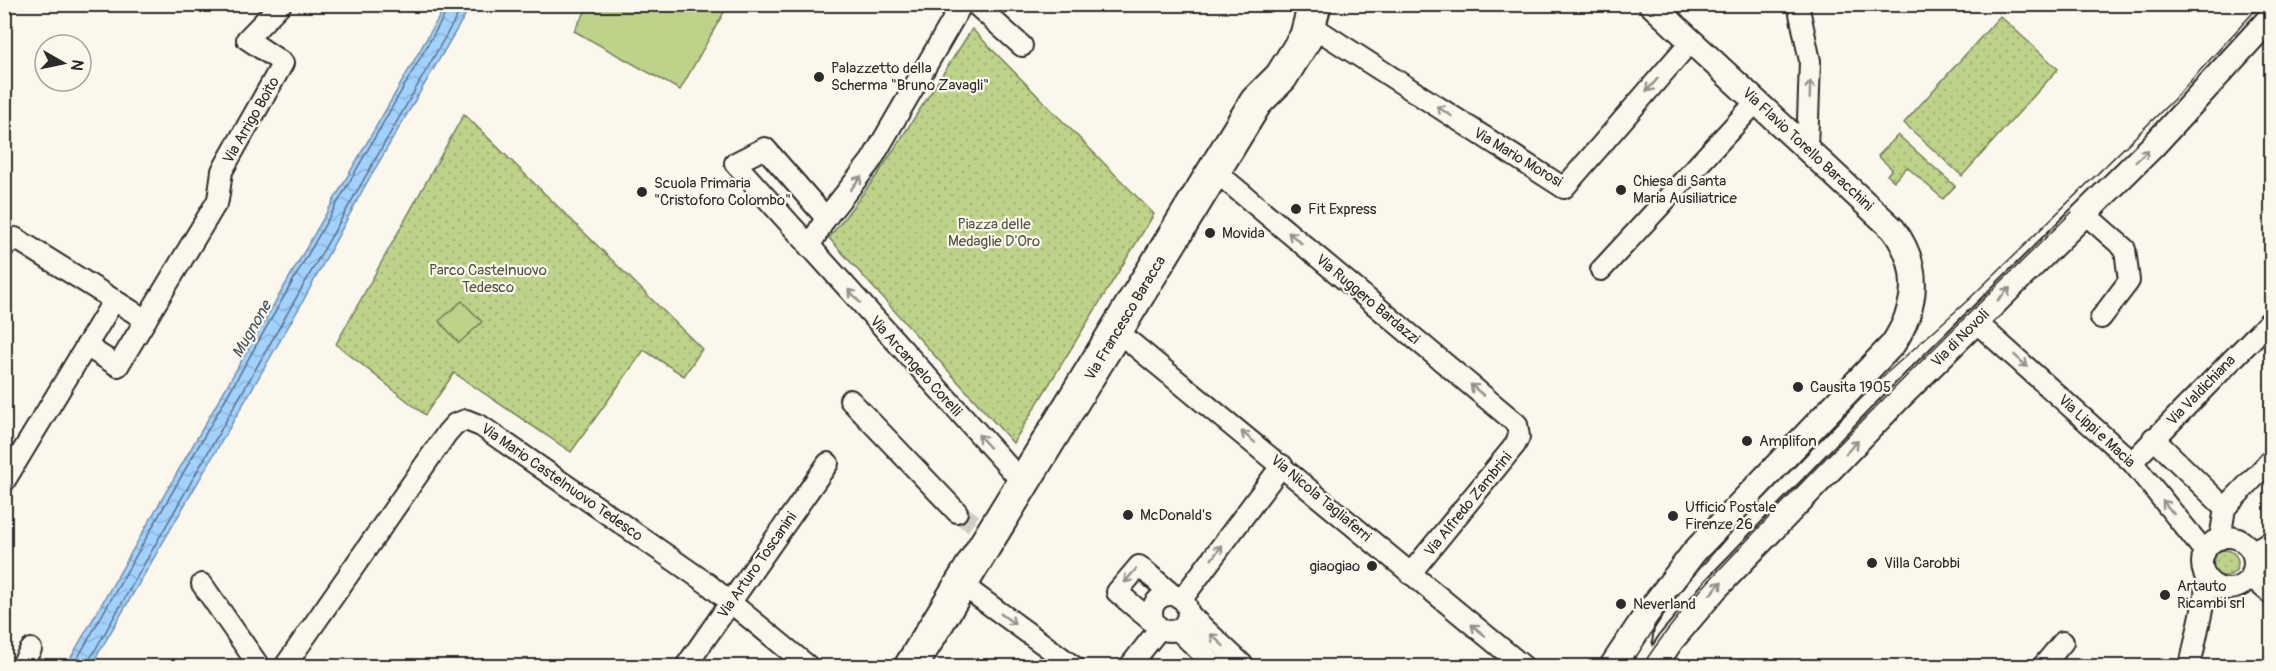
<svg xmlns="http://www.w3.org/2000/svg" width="2276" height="671" viewBox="0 0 2276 671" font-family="Pangolin,sans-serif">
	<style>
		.grass { fill: url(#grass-dots); stroke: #747f5a; stroke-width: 1.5 }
		.garden { fill: #bcd389; stroke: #747f5a; stroke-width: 1.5 }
		.water { fill: url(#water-waves); stroke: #728fa9; stroke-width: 1.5 }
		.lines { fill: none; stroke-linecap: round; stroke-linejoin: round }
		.shore { stroke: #5a6d7f; stroke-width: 1.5 }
		.minor-tunnel { stroke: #d1cec5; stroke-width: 20; stroke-dasharray: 20 10; stroke-linecap: butt }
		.minor-casing { stroke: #2b2b2b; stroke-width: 24 }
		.tertiary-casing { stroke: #2b2b2b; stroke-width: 28 }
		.primary-casing { stroke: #2b2b2b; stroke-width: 36 }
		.minor { stroke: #fbf7ec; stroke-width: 20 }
		.tertiary { stroke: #fbf7ec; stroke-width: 24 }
		.primary { stroke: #fbf7ec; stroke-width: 32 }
		.tram { stroke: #2b2b2b; stroke-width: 1.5 }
		.oneway { stroke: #93918c }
		.poi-dot { fill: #2b2b2b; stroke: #fbf7ec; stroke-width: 2 }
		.labels { text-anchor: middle; stroke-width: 4.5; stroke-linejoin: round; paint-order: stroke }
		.poi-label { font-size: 15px; fill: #2b2b2b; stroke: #fbf7ec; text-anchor: start }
		.street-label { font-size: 15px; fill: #2b2b2b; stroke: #fbf7ec }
		.park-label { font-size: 15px; fill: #4f5542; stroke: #fbf7ec }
		.water-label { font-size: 16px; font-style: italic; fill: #485460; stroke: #fbf7ec }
	</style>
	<defs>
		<pattern id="grass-dots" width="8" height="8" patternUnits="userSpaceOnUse" patternTransform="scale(1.5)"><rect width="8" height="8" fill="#bcd389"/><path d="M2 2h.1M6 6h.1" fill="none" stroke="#a2b576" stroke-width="1.8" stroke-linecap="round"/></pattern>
		<pattern id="water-waves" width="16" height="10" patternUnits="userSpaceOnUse" patternTransform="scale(1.5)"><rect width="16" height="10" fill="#a1d1fd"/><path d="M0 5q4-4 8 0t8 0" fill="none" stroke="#8bb4d9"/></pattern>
	</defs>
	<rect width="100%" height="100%" fill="#fbf7ec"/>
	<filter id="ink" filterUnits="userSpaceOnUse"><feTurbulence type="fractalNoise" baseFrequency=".0167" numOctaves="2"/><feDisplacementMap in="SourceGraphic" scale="12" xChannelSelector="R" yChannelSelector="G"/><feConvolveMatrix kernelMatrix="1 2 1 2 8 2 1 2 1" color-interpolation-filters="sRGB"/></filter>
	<g filter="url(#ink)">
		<g class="grass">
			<path d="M 2000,16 L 2058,69 L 1962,176 L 1904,123 Z"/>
			<path d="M 972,29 L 1154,214 L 1013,443 L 829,238 L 878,174 Z"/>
			<path d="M 464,114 L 702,349 L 684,376 L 644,350 L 571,452 L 454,373 L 425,415 L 336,344 Z"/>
			<path d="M 1898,135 L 1955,186 L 1943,199 L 1907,167 L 1894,181 L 1887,175 L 1892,169 L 1878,156 Z"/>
			<circle cx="2225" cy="563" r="13"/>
		</g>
		<g class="garden">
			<path d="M 589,5 L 589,4 L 728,5 L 680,90 L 574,31 Z"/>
			<path d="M 462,301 L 482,322 L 459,343 L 439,321 Z"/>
		</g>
		<path class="water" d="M 446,5 L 471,5 L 366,184 L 302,303 L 91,666 L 66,666 Z"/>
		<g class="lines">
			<g class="shore">
				<path d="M 73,666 L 451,4"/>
				<path d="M 86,666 L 464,4"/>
			</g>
			<path class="minor-tunnel" d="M 957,512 L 977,526"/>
			<g class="minor-casing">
				<g id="minor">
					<path d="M 975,4 L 1022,46"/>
					<path d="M 1798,4 L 1810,61 L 1807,149"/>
					<path d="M 1309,24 L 1564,188 L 1691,41"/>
					<path d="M 1215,171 L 1517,424 L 1519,437 L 1515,445 L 1410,574"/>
					<path d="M 2084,213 L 2125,249 L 2129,281 L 2101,318"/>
					<path d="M 826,218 L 765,148 L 735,163 L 1024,484"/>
					<path d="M 4,247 L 15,238 L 114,300"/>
					<path d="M 809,247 L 826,218 L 871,161 L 962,4"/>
					<path d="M 1601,270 L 1757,101"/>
					<path d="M 1976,322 L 2132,462 L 2205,552"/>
					<path d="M 1117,331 L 1523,666"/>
					<path d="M 86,346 L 118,366 L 218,200 L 222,171 L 283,63 L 247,39 L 281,4"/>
					<path d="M 850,400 L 957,512"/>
					<path d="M 2153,438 L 2225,508"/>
					<path d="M 2132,462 L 2272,319"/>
					<path d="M 4,482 L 114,300 L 146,320"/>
					<circle cx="2228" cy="563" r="26"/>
					<path d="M 2220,539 L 2225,508 L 2272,459"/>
					<path d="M 2252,551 L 2272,541"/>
					<path d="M 2251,577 L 2272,595"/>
					<path d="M 202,584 L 259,666"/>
					<path d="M 961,584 L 1073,666"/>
					<circle cx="1170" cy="613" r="18"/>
					<path d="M 1182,599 L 1282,465"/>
					<path d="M 1189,614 L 1244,666"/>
					<path d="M 1644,620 L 1641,642 L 1648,666"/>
					<path d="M 1155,624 L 1117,592 L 1139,566 L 1173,595"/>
					<path d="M 1178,630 L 1215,666"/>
					<path d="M 21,666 L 31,649"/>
					<path d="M 285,666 L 447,433 L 455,424 L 466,420 L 481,426 L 708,584 L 808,666"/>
					<path d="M 686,666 L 828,463"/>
					<path d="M 1130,666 L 1159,629"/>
					<path d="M 2043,666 L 2063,642"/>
					<path d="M 2190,666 L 2205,596 L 2206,577"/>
				</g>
			</g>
			<g class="tertiary-casing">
				<g id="tertiary">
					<path d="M 1612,666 L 1646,615 L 1694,552 L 1893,344 C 1918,306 1921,266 1893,229 L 1651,4"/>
					<path d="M 1654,666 L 1671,641 L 1715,589 L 1899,398 L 2153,146 L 2272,16"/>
				</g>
			</g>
			<g class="primary-casing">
				<path id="primary" d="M 911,666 L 1256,102 L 1281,77 L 1306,37 L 1314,7"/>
			</g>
			<use href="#minor" class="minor"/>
			<use href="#tertiary" class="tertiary"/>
			<use href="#primary" class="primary"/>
			<g class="tram">
				<path d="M 1630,666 L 1675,597 L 1734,529 L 1879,380 L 1968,300 L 2173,100 L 2261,4"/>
				<path d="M 1642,666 C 1686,599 1736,553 1790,495 C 1882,399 1977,305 2072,212"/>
			</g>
		</g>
		<defs><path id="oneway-shaft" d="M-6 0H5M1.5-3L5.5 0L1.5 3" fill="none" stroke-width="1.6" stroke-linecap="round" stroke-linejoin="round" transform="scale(1.5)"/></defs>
		<g class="oneway">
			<use href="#oneway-shaft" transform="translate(1652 85) rotate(131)"/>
			<use href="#oneway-shaft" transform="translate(1810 90) rotate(-88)"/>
			<use href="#oneway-shaft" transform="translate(1444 111) rotate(-147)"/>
			<use href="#oneway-shaft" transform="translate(2142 156) rotate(-44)"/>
			<use href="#oneway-shaft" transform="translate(856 183) rotate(-52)"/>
			<use href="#oneway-shaft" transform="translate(1295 238) rotate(-140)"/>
			<use href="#oneway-shaft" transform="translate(2004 294) rotate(-45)"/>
			<use href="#oneway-shaft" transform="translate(854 296) rotate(-132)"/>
			<use href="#oneway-shaft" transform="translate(2021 361) rotate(42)"/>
			<use href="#oneway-shaft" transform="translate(1477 390) rotate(-140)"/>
			<use href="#oneway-shaft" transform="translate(1248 437) rotate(-141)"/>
			<use href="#oneway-shaft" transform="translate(984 441) rotate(-132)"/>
			<use href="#oneway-shaft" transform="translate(1852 447) rotate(-46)"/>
			<use href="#oneway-shaft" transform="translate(2168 507) rotate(-129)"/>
			<use href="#oneway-shaft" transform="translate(1217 552) rotate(-53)"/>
			<use href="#oneway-shaft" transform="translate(1130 576) rotate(131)"/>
			<use href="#oneway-shaft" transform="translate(1716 588) rotate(-48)"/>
			<use href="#oneway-shaft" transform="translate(1008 619) rotate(36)"/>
			<use href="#oneway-shaft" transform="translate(1478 630) rotate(-141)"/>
			<use href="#oneway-shaft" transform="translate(1217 640) rotate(-137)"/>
		</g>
	</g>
	<g class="poi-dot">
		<circle cx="819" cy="77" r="6"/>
		<circle cx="1621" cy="190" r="6"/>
		<circle cx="642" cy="192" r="6"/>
		<circle cx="1296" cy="209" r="6"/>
		<circle cx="1210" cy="233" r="6"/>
		<circle cx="1798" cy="387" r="6"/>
		<circle cx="1747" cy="441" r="6"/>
		<circle cx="1128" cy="515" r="6"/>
		<circle cx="1673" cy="516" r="6"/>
		<circle cx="1872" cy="563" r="6"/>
		<circle cx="1372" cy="566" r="6"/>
		<circle cx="2165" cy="595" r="6"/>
		<circle cx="1621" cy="604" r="6"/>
	</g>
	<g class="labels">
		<g class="poi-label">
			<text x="831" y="73">Palazzetto della<tspan x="831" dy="17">Scherma "Bruno Zavagli"</tspan></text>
			<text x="1633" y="186">Chiesa di Santa<tspan x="1633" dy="17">Maria Ausiliatrice</tspan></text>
			<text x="654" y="188">Scuola Primaria<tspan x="654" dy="17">"Cristoforo Colombo"</tspan></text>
			<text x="1308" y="214">Fit Express</text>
			<text x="1222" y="238">Movida</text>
			<text x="1810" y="392">Causita 1905</text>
			<text x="1759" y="446">Amplifon</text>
			<text x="1685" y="512">Ufficio Postale<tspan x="1685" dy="17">Firenze 26</tspan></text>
			<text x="1140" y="520">McDonald's</text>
			<text x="1884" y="568">Villa Carobbi</text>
			<text x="1360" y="571" text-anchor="end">giaogiao</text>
			<text x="2177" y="591">Artauto<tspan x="2177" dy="17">Ricambi srl</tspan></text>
			<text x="1633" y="609">Neverland</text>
		</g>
		<g class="street-label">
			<text transform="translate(251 120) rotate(-60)" y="5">Via Arrigo Boito</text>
			<text transform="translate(1808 149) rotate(43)" y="5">Via Flavio Torello Baracchini</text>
			<text transform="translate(1518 157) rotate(31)" y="5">Via Mario Morosi</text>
			<text transform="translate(1368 299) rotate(40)" y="5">Via Ruggero Bardazzi</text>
			<text transform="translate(1125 318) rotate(-59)" y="5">Via Francesco Baracca</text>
			<text transform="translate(1960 338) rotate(-45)" y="5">Via di Novoli</text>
			<text transform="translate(916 366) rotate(48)" y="5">Via Arcangelo Corelli</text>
			<text transform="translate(2201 390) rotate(-46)" y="5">Via Valdichiana</text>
			<text transform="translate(2097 431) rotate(43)" y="5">Via Lippi e Macia</text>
			<text transform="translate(562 482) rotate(35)" y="5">Via Mario Castelnuovo Tedesco</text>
			<text transform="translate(1321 498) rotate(40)" y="5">Via Nicola Tagliaferri</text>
			<text transform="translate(1468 504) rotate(-51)" y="5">Via Alfredo Zambrini</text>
			<text transform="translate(757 565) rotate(-55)" y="5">Via Arturo Toscanini</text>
		</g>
		<g class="park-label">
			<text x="994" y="229">Piazza delle<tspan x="994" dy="17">Medaglie D'Oro</tspan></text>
			<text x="488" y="275">Parco Castelnuovo<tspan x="488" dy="17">Tedesco</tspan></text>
		</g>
		<g class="water-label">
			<text transform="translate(251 329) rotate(-60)" y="6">Mugnone</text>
		</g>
	</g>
	<rect width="2276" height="671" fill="none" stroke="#fbf7ec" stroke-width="24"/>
	<rect x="12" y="12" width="2252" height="647" fill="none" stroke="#2b2b2b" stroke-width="2" filter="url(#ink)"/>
	<g transform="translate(63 63) rotate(99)"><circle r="28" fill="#fbf7ec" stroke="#a8a59f" stroke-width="1.5"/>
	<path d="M0-4.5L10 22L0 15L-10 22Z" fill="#2b2b2b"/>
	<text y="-9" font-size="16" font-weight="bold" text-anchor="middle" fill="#2b2b2b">N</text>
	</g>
</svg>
